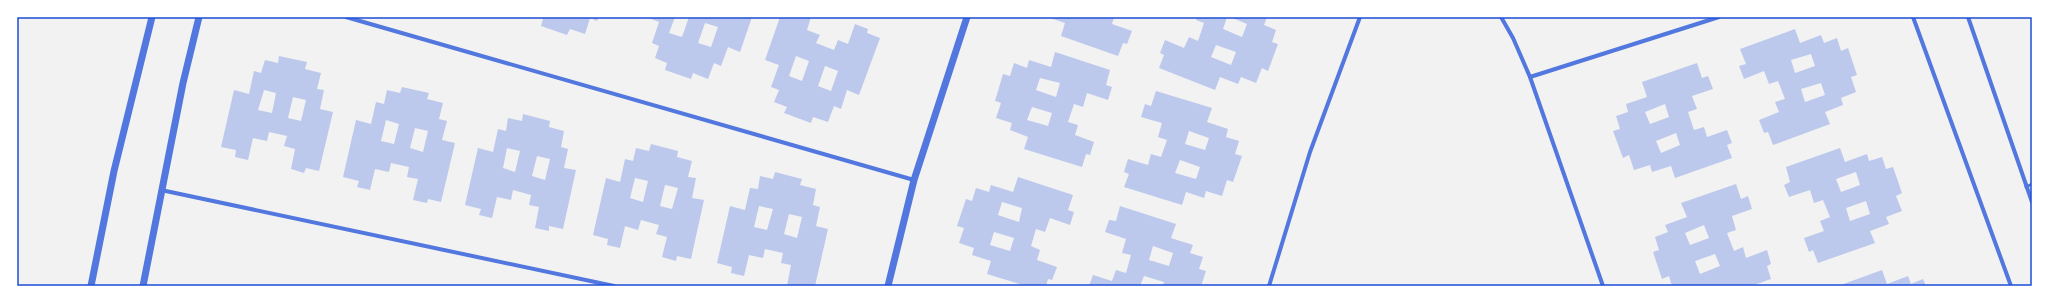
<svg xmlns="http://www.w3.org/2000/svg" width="2049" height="303" viewBox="0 0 2049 303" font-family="Rubik,sans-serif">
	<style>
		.building { fill: #bdc9ec; fill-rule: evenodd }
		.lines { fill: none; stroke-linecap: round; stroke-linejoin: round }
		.service { stroke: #5277de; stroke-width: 3 }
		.minor { stroke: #5277de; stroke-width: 4 }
		.tertiary { stroke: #5277de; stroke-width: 7 }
		.neatline { fill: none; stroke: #1d4ed8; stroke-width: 1.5 }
	</style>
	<rect width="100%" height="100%" fill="#f2f2f2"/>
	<g class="building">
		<path d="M 539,17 L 599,17 L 597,21 L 590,18 L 585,34 L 570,29 L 567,35 L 541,26 L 543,19 Z"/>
		<path d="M 646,17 L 675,17 L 669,33 L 682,37 L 689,17 L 752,17 L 740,52 L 728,47 L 721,66 L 714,63 L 708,79 L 693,73 L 691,79 L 665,70 L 667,63 L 655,58 L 659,46 L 652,43 L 659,22 ZM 705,23 L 718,27 L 711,47 L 698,43 Z"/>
		<path d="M 780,17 L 811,17 L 807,30 L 820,35 L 816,43 L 834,50 L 838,40 L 848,44 L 855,24 L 868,29 L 867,33 L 880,38 L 859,95 L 847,90 L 841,109 L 834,106 L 828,122 L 813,117 L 811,123 L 784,113 L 787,107 L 774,102 L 779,90 L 771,87 L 779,65 L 765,60 ZM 796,56 L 809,61 L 802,81 L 789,76 ZM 825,66 L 838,71 L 831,91 L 818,86 Z"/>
		<path d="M 1047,17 L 1114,17 L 1112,24 L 1132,31 L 1127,44 L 1123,43 L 1118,56 L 1061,36 L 1065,23 Z"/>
		<path d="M 1197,17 L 1227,17 L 1223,29 L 1242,37 L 1247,24 L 1230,17 L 1267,17 L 1264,25 L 1276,30 L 1272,42 L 1278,44 L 1268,71 L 1262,68 L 1256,83 L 1241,77 L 1238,84 L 1220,77 L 1215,90 L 1159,68 L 1164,55 L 1160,53 L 1165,40 L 1184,48 L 1189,37 L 1198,41 L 1204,23 L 1196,20 ZM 1216,45 L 1236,52 L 1231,65 L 1211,57 Z"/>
		<path d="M 1795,29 L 1800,43 L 1821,35 L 1824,43 L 1837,38 L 1841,51 L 1848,48 L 1857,75 L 1851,77 L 1856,92 L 1841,98 L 1843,105 L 1825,112 L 1830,124 L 1773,145 L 1768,132 L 1764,133 L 1759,120 L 1779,112 L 1775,102 L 1785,99 L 1778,81 L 1769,84 L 1764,71 L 1744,79 L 1739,66 L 1746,64 L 1740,49 ZM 1811,54 L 1815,66 L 1795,73 L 1791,60 ZM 1821,83 L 1825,95 L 1805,102 L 1801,89 Z"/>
		<path d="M 1055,52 L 1110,70 L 1106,85 L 1112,87 L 1108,100 L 1087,93 L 1083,107 L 1074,104 L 1068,122 L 1078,125 L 1075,135 L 1094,142 L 1090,155 L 1086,154 L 1082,167 L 1024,149 L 1028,137 L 1010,130 L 1012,123 L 996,118 L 1001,103 L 995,101 L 1003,74 L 1010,76 L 1014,63 L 1027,68 L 1029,60 L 1051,67 ZM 1040,78 L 1060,83 L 1056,97 L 1036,90 ZM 1032,107 L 1052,113 L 1048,126 L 1027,120 Z"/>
		<path d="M 279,56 L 307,62 L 305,69 L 321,73 L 317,89 L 324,90 L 320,109 L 333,112 L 319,171 L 306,168 L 304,173 L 291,169 L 295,149 L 284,146 L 287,136 L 269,132 L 267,141 L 253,138 L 248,160 L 235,157 L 236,150 L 221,147 L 234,90 L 249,94 L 254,71 L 261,73 L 265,60 L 278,63 ZM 264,90 L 276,93 L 272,113 L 258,110 ZM 293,97 L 306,100 L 301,121 L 288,118 Z"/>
		<path d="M 1697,63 L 1702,78 L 1708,76 L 1713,89 L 1692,96 L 1697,109 L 1688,112 L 1694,130 L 1704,127 L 1707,137 L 1727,130 L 1732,143 L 1727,145 L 1732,158 L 1675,178 L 1671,166 L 1652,172 L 1650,165 L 1634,170 L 1629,155 L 1623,158 L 1613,131 L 1620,129 L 1616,116 L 1628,112 L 1626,104 L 1647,97 L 1642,82 ZM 1665,104 L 1669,117 L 1650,124 L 1645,112 ZM 1676,133 L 1680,145 L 1661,153 L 1656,141 Z"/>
		<path d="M 402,87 L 429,93 L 427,99 L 443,103 L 439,119 L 447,121 L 442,140 L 455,143 L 441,202 L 428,199 L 427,203 L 413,200 L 418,179 L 407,177 L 409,167 L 391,163 L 389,172 L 375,169 L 370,190 L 357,187 L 359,181 L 343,177 L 356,120 L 371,124 L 376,102 L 384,104 L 387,90 L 400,93 ZM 386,120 L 399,124 L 394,144 L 381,141 ZM 415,128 L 428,131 L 423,152 L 410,148 Z"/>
		<path d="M 1156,91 L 1212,108 L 1207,122 L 1228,129 L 1226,137 L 1239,141 L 1235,154 L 1242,156 L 1233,182 L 1227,180 L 1222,196 L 1206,191 L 1204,198 L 1186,192 L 1182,205 L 1124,187 L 1129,174 L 1124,172 L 1128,159 L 1148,165 L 1151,154 L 1161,157 L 1167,140 L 1158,137 L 1162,123 L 1141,117 L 1145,104 L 1151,106 ZM 1189,131 L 1209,138 L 1205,150 L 1185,144 ZM 1180,160 L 1200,167 L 1196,179 L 1175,173 Z"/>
		<path d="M 523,114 L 550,121 L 549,127 L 564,131 L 561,147 L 568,149 L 564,168 L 576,170 L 563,229 L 549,226 L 549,231 L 535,228 L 539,207 L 529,205 L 531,195 L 513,190 L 511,200 L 497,197 L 492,218 L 479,215 L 481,209 L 465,205 L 478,148 L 493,152 L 498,129 L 506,131 L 508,118 L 522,121 ZM 507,148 L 520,151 L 515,172 L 503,168 ZM 537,156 L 550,159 L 545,180 L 532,176 Z"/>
		<path d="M 651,144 L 678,151 L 677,157 L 692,161 L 688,177 L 696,178 L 692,198 L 704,200 L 691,259 L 677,256 L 676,261 L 662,257 L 667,237 L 656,234 L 659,225 L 641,220 L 638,230 L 625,226 L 620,248 L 607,245 L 608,239 L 593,235 L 606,178 L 620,182 L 625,159 L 633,161 L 636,148 L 649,151 ZM 635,178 L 648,181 L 643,202 L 630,198 ZM 665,185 L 678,188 L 672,209 L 660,206 Z"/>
		<path d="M 1840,148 L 1845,162 L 1867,154 L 1869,161 L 1882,157 L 1886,169 L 1893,167 L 1902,193 L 1896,196 L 1902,211 L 1886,217 L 1889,224 L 1870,231 L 1875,243 L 1818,263 L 1813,250 L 1809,252 L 1804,238 L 1824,231 L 1820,221 L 1830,217 L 1823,200 L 1814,203 L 1810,190 L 1789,197 L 1784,185 L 1790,182 L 1786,167 ZM 1856,172 L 1860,185 L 1841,192 L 1836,179 ZM 1866,201 L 1870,214 L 1850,221 L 1846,208 Z"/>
		<path d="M 775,172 L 802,179 L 800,185 L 816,189 L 813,205 L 820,207 L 816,226 L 828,229 L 815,286 L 801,285 L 787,286 L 791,265 L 781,263 L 783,253 L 765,249 L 763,258 L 749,255 L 744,276 L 731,273 L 732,267 L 717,263 L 730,206 L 745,210 L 750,188 L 758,189 L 760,176 L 773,179 ZM 759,206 L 773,209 L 767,230 L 754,227 ZM 789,214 L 802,217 L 797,238 L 784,234 Z"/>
		<path d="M 1018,177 L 1073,195 L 1068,210 L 1074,212 L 1070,225 L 1050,218 L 1045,232 L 1036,229 L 1031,246 L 1040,250 L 1037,260 L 1057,267 L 1052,280 L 1048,279 L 1046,286 L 1026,286 L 987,274 L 991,261 L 972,255 L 974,248 L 959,243 L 964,228 L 957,226 L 966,199 L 972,201 L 976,188 L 989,192 L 991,185 L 1013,192 ZM 1002,202 L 1022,208 L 1019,222 L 998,215 ZM 994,232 L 1014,238 L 1010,251 L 990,245 Z"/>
		<path d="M 1736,184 L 1741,199 L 1748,196 L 1752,209 L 1732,216 L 1736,230 L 1727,233 L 1734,251 L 1743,247 L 1746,258 L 1767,250 L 1771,264 L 1767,266 L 1771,279 L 1751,286 L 1672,286 L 1669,276 L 1662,279 L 1653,252 L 1659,250 L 1655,237 L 1668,232 L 1665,225 L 1687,217 L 1681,203 ZM 1704,225 L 1709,238 L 1690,245 L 1685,233 ZM 1715,254 L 1720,266 L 1700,274 L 1695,261 Z"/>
		<path d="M 1120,206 L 1176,224 L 1171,238 L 1193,245 L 1190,253 L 1203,257 L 1199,269 L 1206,271 L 1201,286 L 1163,286 L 1164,282 L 1144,276 L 1140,286 L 1089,286 L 1093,275 L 1112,281 L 1116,270 L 1126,273 L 1131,255 L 1122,253 L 1126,239 L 1105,232 L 1109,220 L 1116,221 ZM 1153,246 L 1173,253 L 1169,266 L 1149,260 Z"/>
		<path d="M 1882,270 L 1887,284 L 1908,276 L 1911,284 L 1923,279 L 1926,286 L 1838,286 Z"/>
	</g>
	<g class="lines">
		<path class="service" d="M 2026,187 L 2032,184"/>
		<g class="minor">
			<path d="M 346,17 L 914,180"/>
			<path d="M 1501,17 L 1513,38 L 1530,77 L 1603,286"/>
			<path d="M 1913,17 L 2011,286"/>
			<path d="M 1968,17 L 2032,202"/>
			<path d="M 1530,77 L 1719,17"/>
			<path d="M 161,190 L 614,286"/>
			<path d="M 1269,286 L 1310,152 L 1360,17"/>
		</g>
		<g class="tertiary">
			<path d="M 91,286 L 114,171 L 152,17"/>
			<path d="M 143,286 L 183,83 L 199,17"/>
			<path d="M 888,286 L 914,180 L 967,17"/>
		</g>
	</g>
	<rect width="2049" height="303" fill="none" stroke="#ffffff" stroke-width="36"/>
	<rect x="18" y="18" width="2013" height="267" class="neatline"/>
</svg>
